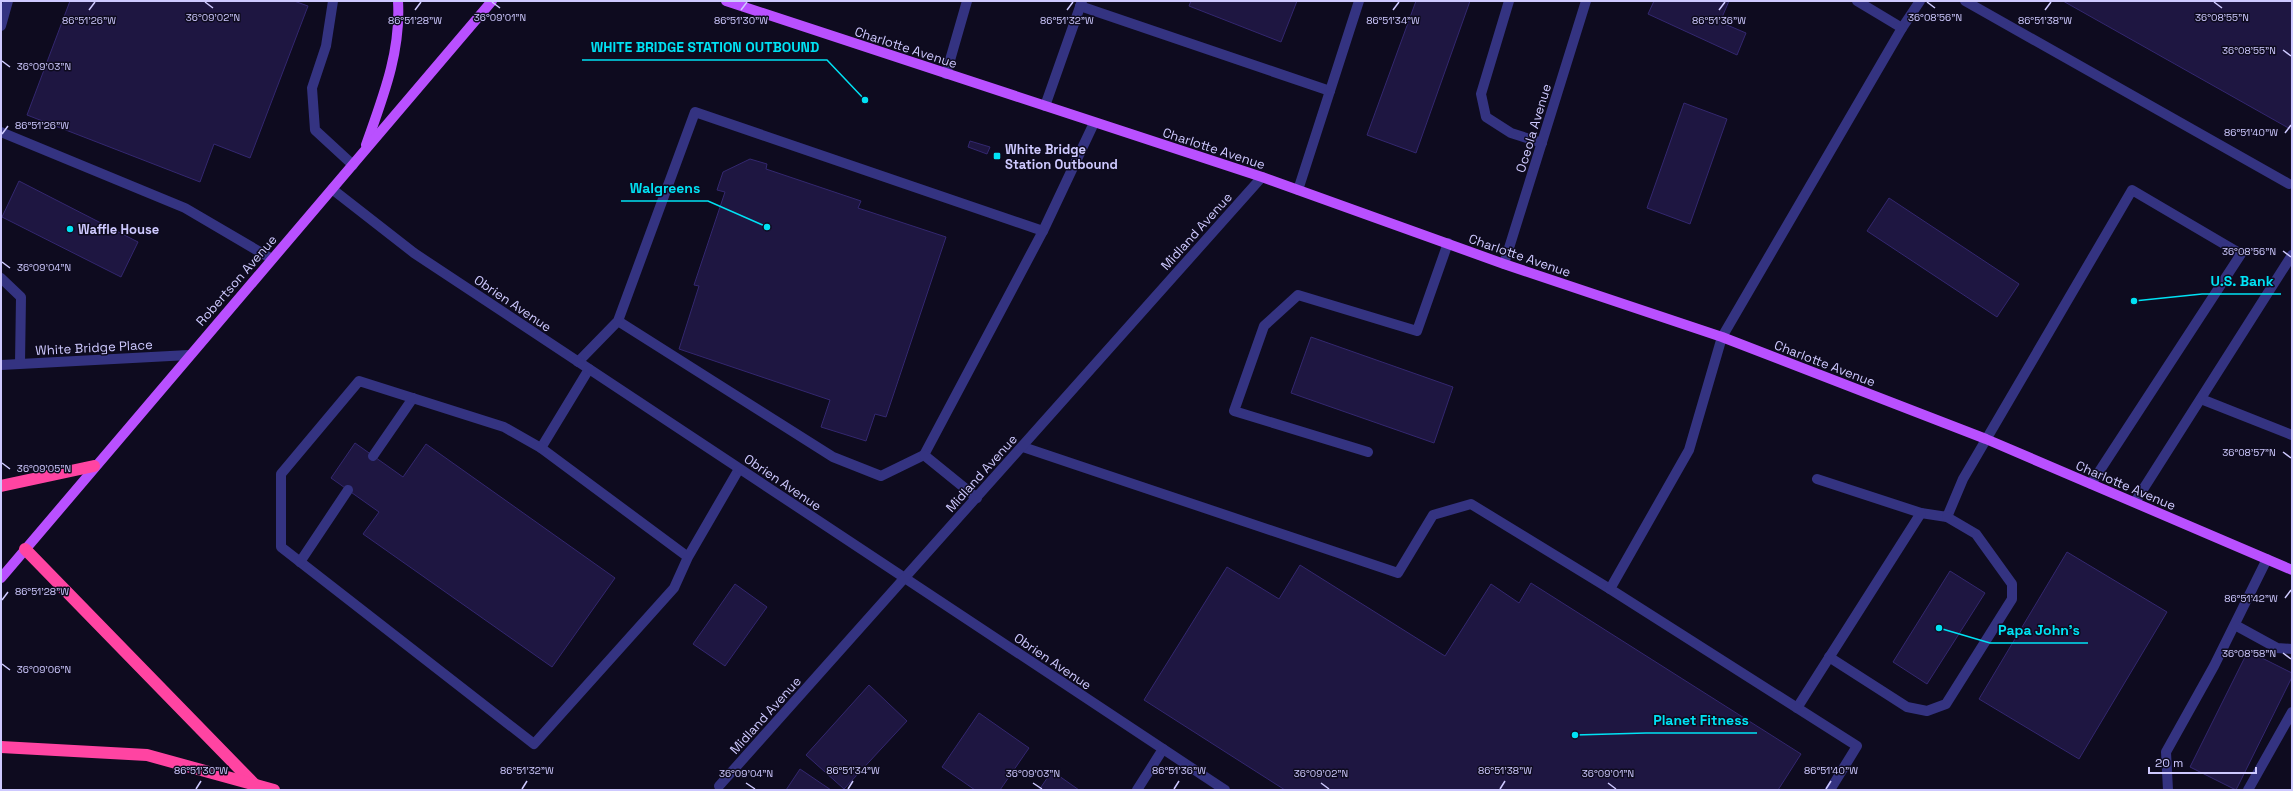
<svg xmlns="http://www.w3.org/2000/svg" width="2293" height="791" viewBox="0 0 2293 791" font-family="'Space Grotesk',sans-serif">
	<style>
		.building { fill: #1e1641; stroke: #33276f }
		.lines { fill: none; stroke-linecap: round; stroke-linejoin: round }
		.service { stroke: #343381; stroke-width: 10 }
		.minor { stroke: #343381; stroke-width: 10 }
		.primary { stroke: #b950ff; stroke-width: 10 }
		.motorway { stroke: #ff44a2; stroke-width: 12 }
		.motorway-bridge { stroke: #ff44a2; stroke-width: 12 }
		.ticks { fill: none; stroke: #cec9ff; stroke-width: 1.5 }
		.poi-dot { fill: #00e2f4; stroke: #0e0b1f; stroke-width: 1.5 }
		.labels { text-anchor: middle; stroke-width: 3; stroke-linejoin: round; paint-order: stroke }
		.street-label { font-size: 13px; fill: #cec9ff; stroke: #0e0b1f }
		.poi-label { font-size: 13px; font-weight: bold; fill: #cec9ff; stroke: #0e0b1f; text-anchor: start }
		.ticks-label { font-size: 10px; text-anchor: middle; fill: #cec9ff; stroke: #0e0b1f; stroke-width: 3; stroke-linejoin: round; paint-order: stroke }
		.leader { fill: none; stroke: #00e2f4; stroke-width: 1.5 }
		.callout-dot { fill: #00e2f4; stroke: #0e0b1f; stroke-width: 1.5 }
		.callout-label { font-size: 14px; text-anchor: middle; font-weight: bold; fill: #00e2f4; stroke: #0e0b1f; stroke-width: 3; stroke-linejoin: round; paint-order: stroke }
	</style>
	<rect width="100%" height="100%" fill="#0e0b1f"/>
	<g class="building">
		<path d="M 70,1 L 294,1 L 308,6 L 250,158 L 214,144 L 200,182 L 27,115 Z"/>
		<path d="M 1191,1 L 1297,1 L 1281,42 L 1189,6 Z"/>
		<path d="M 1416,1 L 1470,1 L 1416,153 L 1367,135 Z"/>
		<path d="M 1654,1 L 1729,1 L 1720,22 L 1746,33 L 1737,55 L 1648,14 Z"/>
		<path d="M 2063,1 L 2292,1 L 2292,130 Z"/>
		<path d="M 1684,103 L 1727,119 L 1690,224 L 1647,208 Z"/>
		<path d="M 970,141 L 990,147 L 987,154 L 968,147 Z"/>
		<path d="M 750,159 L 767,164 L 766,169 L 861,201 L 858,208 L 946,237 L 886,417 L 875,414 L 866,441 L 821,427 L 830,400 L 679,349 L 699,286 L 694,285 L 725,192 L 717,190 L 723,172 Z"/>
		<path d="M 19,181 L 138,242 L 121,277 L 2,217 Z"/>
		<path d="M 1889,198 L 2019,284 L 1997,317 L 1867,231 Z"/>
		<path d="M 1311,337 L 1453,387 L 1434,443 L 1291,393 Z"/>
		<path d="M 355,443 L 403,477 L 426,444 L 615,578 L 552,667 L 363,534 L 379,512 L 331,478 Z"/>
		<path d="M 2067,552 L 2167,612 L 2079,759 L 1979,699 Z"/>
		<path d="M 1300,565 L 1445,656 L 1491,584 L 1519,603 L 1531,583 L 1801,754 L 1778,790 L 1285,790 L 1144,700 L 1227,567 L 1279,599 Z"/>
		<path d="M 1950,571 L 1985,593 L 1927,684 L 1893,662 Z"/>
		<path d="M 735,584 L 767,607 L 725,666 L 693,644 Z"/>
		<path d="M 2248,651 L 2292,673 L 2292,677 L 2236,790 L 2190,767 Z"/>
		<path d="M 869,685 L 907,721 L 844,789 L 806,755 Z"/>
		<path d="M 979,713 L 1029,748 L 1000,790 L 975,790 L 942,767 Z"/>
		<path d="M 800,769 L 831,790 L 786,790 Z"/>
		<path d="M 1052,771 L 1079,790 L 1039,790 Z"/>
	</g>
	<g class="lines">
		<g class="service">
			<path d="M 333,1 L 326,46 L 312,88 L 315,130 L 353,165"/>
			<path d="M 1509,1 L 1481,94 L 1486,117 L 1511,133 L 1542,143"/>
			<path d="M 1965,1 L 2289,184"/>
			<path d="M 1080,6 L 1330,91"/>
			<path d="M 1,26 L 8,1"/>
			<path d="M 1902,28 L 1920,1"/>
			<path d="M 946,74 L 967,1"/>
			<path d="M 1045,106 L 1082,1"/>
			<path d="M 1,132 L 185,208 L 272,259"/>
			<path d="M 1298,190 L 1359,1"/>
			<path d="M 1043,231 L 1094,123"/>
			<path d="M 1,278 L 21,297 L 20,363"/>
			<path d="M 578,362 L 618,321 L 695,112 L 1043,231 L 924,455 L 881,476 L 833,457 L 618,321"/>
			<path d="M 1,365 L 189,355"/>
			<path d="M 2201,399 L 2292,435"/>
			<path d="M 1023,447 L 1398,573 L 1433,515 L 1471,504 L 1610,589"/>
			<path d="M 541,448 L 589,369"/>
			<path d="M 1368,452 L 1234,411 L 1264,326 L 1298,295 L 1417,331 L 1448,243"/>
			<path d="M 924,455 L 977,498"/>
			<path d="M 373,456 L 413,398"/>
			<path d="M 1817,479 L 1921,513 L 1947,517 L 1963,479 L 2132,190 L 2241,254 L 2091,484"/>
			<path d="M 2135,502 L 2292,255"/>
			<path d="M 688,557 L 541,448 L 504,427 L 359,381 L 281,474 L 281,547 L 534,744 L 674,588 L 688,557 L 739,469"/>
			<path d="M 300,562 L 348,490"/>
			<path d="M 2235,625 L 2277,648 L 2292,649"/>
			<path d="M 1829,657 L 1907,707 L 1927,711 L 1946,704 L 2012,599 L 2012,584 L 1976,534 L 1947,517"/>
			<path d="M 1797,708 L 1921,513"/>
			<path d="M 1137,790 L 1163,749"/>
			<path d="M 1830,790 L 1857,746 L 1610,589 L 1689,450 L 1722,337 L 1902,28 L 1857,1"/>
			<path d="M 2168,790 L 2166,752 L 2214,666 L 2267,559"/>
			<path d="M 2248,790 L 2292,712"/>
		</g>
		<g class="minor">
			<path d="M 332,189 L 414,253 L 1225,790"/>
			<path d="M 1504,264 L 1586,1"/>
			<path d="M 719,786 L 1262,177"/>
		</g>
		<g class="primary">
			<path d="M 726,1 L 1262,177 L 1504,264 L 1722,337 L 1986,439 L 2292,570"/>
			<path d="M 366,145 C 383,97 401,52 398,1"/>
			<path d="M 1,578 L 492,1"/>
		</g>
		<g class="motorway">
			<path d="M 1,486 L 94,466"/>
			<path d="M 25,549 L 258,788"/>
		</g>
		<path class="motorway-bridge" d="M 1,747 L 147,755 L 274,790"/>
	</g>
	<path class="ticks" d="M 205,2 L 213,8M 492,2 L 500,8M 1927,2 L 1935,8M 2214,2 L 2222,8M 89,10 L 95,2M 415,10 L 421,2M 741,10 L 747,2M 1067,10 L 1073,2M 1393,10 L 1399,2M 1719,10 L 1725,2M 2045,10 L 2051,2M 2283,50 L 2291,56M 2,61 L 10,67M 2285,133 L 2291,125M 2,134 L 8,126M 2283,251 L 2291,257M 2,262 L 10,268M 2283,452 L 2291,458M 2,463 L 10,469M 2285,598 L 2291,590M 2,600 L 8,592M 2283,653 L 2291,659M 2,664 L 10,670M 746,783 L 755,789M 1033,783 L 1042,789M 1321,783 L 1329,789M 1608,783 L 1616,789M 196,789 L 201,781M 522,789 L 527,781M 848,789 L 853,781M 1174,789 L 1179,781M 1500,789 L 1505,781M 1826,789 L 1831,781"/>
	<g class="poi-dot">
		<rect x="993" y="152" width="8" height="8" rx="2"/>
		<circle cx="70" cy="229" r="4"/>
	</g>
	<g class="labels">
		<g class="street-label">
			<text transform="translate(906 47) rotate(18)" y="5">Charlotte Avenue</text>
			<text transform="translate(1533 128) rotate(-73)" y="5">Oceola Avenue</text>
			<text transform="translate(1214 148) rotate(18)" y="5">Charlotte Avenue</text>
			<text transform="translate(1196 231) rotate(-48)" y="5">Midland Avenue</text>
			<text transform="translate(1520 255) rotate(19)" y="5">Charlotte Avenue</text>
			<text transform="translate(236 280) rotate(-49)" y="5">Robertson Avenue</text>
			<text transform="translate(513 303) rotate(34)" y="5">Obrien Avenue</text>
			<text transform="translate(94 347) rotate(-3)" y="5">White Bridge Place</text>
			<text transform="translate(1825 363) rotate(21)" y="5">Charlotte Avenue</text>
			<text transform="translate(981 473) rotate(-48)" y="5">Midland Avenue</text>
			<text transform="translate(783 482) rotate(34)" y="5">Obrien Avenue</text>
			<text transform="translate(2126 485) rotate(23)" y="5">Charlotte Avenue</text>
			<text transform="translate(1053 661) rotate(34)" y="5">Obrien Avenue</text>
			<text transform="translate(765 715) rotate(-48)" y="5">Midland Avenue</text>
		</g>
		<g class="poi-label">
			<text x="1005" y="154">White Bridge<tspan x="1005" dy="15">Station Outbound</tspan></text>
			<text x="78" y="234">Waffle House</text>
		</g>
	</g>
	<g class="ticks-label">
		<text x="2222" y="21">36°08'55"N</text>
		<text x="213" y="21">36°09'02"N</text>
		<text x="500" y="21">36°09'01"N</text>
		<text x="1935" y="21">36°08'56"N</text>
		<text x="89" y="24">86°51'26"W</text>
		<text x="415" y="24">86°51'28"W</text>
		<text x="741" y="24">86°51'30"W</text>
		<text x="1067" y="24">86°51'32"W</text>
		<text x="1393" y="24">86°51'34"W</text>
		<text x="1719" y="24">86°51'36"W</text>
		<text x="2045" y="24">86°51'38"W</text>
		<text x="2249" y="54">36°08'55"N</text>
		<text x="44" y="70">36°09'03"N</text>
		<text x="42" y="129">86°51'26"W</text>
		<text x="2251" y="136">86°51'40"W</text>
		<text x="2249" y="255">36°08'56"N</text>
		<text x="44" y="271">36°09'04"N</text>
		<text x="2249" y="456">36°08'57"N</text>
		<text x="44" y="472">36°09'05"N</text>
		<text x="42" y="595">86°51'28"W</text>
		<text x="2251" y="602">86°51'42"W</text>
		<text x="2249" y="657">36°08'58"N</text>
		<text x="44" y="673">36°09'06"N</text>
		<text x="201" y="774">86°51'30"W</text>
		<text x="527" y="774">86°51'32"W</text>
		<text x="853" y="774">86°51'34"W</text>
		<text x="1179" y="774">86°51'36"W</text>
		<text x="1505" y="774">86°51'38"W</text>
		<text x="1831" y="774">86°51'40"W</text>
		<text x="746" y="777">36°09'04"N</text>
		<text x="1033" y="777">36°09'03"N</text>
		<text x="1321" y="777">36°09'02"N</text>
		<text x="1608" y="777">36°09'01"N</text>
	</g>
	<path class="leader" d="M865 100L827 60H582M767 227L708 201H621M2134 301L2202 294H2281M1939 628L1990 643H2088M1575 735L1646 733H1757"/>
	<g class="callout-dot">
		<circle cx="865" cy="100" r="4"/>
		<circle cx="767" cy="227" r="4"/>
		<circle cx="2134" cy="301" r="4"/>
		<circle cx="1939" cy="628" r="4"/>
		<circle cx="1575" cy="735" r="4"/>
	</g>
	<g class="callout-label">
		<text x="705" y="52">WHITE BRIDGE STATION OUTBOUND</text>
		<text x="665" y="193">Walgreens</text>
		<text x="2242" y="286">U.S. Bank</text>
		<text x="2039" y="635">Papa John's</text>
		<text x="1701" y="725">Planet Fitness</text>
	</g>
	<rect width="2293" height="791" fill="none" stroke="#cec9ff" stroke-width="4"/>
	<path d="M2149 767v6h107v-6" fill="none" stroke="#cec9ff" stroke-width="2"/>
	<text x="2155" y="767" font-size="12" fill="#cec9ff" stroke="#0e0b1f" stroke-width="3" paint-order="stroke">20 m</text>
</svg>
